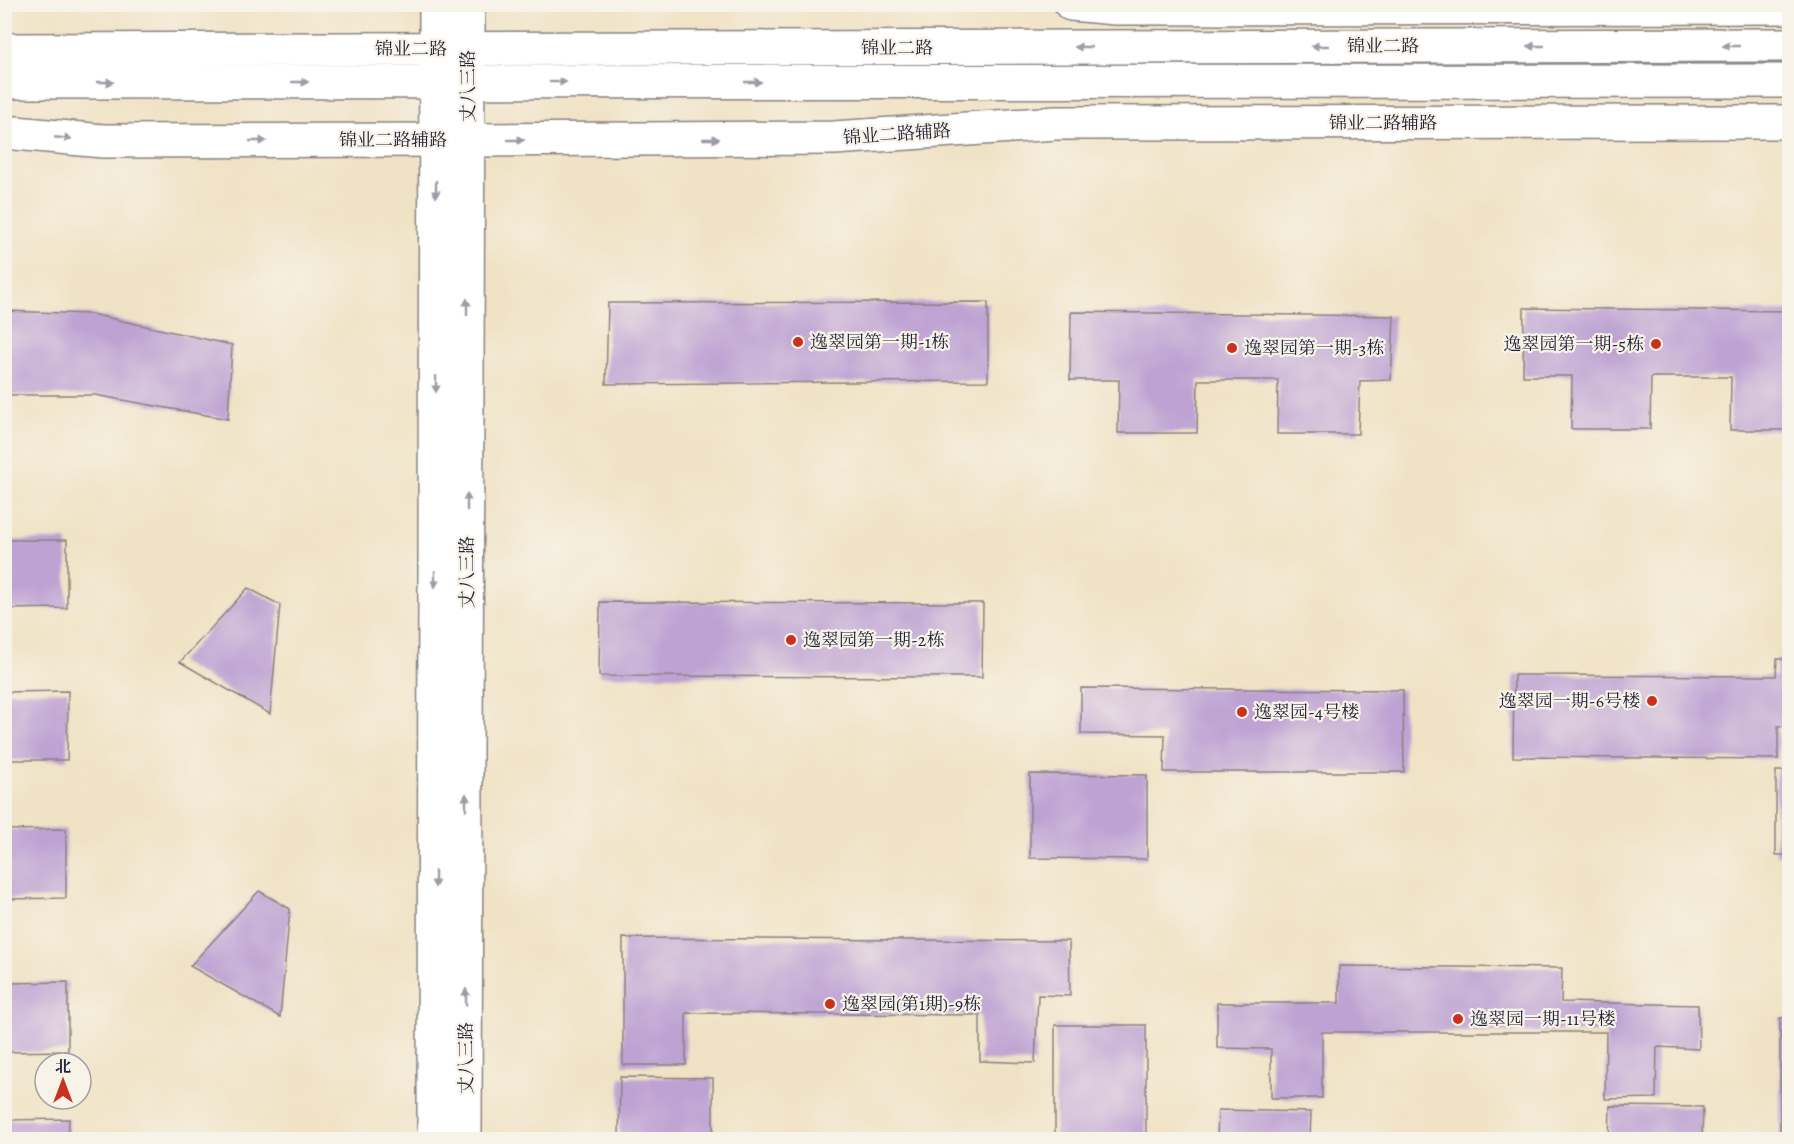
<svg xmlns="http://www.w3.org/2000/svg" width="1794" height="1144" viewBox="0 0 1794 1144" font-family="Alegreya,'Noto Serif SC',serif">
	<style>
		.building { fill: #bea2d3 }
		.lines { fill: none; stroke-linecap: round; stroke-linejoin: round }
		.minor-casing { stroke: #898280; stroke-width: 36 }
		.major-casing { stroke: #898280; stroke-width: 36 }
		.minor { stroke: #fff; stroke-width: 33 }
		.major { stroke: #fff; stroke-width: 33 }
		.oneway { fill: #9c9ca7 }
		.poi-dot { fill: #c8321e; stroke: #f7f3e8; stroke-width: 2 }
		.labels { text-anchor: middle; stroke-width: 4.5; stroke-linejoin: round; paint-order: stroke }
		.street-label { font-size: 18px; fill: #22223b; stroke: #f7f3e8 }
		.poi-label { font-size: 18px; fill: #22223b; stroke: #f7f3e8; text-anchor: start }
	</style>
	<rect width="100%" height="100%" fill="#f7f3e8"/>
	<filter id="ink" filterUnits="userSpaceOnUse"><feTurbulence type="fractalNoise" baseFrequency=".0167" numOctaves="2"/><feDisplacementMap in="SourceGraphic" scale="12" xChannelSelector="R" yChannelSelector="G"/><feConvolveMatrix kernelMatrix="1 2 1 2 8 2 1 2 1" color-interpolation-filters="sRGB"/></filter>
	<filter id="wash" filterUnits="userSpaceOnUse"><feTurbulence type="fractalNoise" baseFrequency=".008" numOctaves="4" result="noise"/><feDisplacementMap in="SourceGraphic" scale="24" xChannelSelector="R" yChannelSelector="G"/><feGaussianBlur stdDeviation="1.35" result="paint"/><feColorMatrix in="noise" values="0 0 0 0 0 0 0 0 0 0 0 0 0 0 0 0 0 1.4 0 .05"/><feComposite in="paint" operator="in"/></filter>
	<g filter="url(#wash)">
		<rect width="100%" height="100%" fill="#f0e2c5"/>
		<g id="blocks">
			<g class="building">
				<path d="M 988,302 L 988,381 L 606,384 L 608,303 Z"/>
				<path d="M 1524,308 L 1790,311 L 1790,430 L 1730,430 L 1731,377 L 1651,377 L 1650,429 L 1571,429 L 1572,376 L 1523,376 Z"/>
				<path d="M 4,311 L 91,314 L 232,345 L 228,419 L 95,395 L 4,395 Z"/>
				<path d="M 1071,312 L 1394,316 L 1391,380 L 1360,381 L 1358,434 L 1277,434 L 1278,380 L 1198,380 L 1197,433 L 1118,433 L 1119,380 L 1070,380 Z"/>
				<path d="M 4,540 L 67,540 L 67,608 L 4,609 Z"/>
				<path d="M 248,588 L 280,605 L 270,714 L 180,662 Z"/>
				<path d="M 600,602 L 983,603 L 982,677 L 599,676 Z"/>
				<path d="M 1777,659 L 1790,659 L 1790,726 L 1778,726 L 1778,759 L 1513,757 L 1514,675 L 1776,676 Z"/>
				<path d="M 1081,688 L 1403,690 L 1404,772 L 1164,772 L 1165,735 L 1081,734 Z"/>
				<path d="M 68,691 L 67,760 L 4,760 L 4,692 Z"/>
				<rect x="1776" y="771" width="14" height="84"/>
				<path d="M 1030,774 L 1147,775 L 1147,859 L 1030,858 Z"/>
				<path d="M 66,829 L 66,898 L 4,899 L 4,830 Z"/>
				<path d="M 259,891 L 290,909 L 280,1017 L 190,966 Z"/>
				<path d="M 623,938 L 1069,941 L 1070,996 L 1038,995 L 1035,1063 L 980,1061 L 980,1015 L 686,1013 L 686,1065 L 623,1065 Z"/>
				<path d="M 1339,966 L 1562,968 L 1561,1002 L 1698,1005 L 1699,1049 L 1657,1047 L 1656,1098 L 1605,1099 L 1606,1032 L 1322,1032 L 1322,1098 L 1271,1098 L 1271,1049 L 1217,1048 L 1217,1003 L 1339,1003 Z"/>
				<path d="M 68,982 L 68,1051 L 4,1052 L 4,983 Z"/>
				<rect x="1780" y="1018" width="10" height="122"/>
				<rect x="1055" y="1025" width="91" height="115"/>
				<path d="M 620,1077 L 713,1078 L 713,1140 L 619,1140 Z"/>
				<path d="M 1610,1106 L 1703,1107 L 1702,1140 L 1609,1140 Z"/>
				<path d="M 1218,1110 L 1311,1112 L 1310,1140 L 1217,1140 Z"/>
				<path d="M 69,1119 L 68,1140 L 4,1140 L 4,1120 Z"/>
			</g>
		</g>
	</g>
	<g filter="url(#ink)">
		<use href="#blocks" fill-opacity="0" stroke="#898280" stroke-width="1.5"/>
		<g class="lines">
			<g class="minor-casing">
				<g id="minor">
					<path d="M 1071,4 L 1116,8 L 1790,7"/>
					<path d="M 4,132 L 103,141 L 468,140 L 834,138 L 1056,123 L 1790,122"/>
					<path d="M 434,1140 L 436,4"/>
					<path d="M 465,1140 L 468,4"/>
				</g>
			</g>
			<g class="major-casing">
				<g id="major">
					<path d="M 4,50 L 1790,45"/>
					<path d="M 4,82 L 1790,81"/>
				</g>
			</g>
			<use href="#minor" class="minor"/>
			<use href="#major" class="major"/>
		</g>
		<defs><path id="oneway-solid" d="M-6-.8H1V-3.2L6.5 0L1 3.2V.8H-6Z" transform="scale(1.5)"/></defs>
		<g class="oneway">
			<use href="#oneway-solid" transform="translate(1320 46) rotate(180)"/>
			<use href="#oneway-solid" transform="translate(1536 46) rotate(180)"/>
			<use href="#oneway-solid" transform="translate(1731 46) rotate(180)"/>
			<use href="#oneway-solid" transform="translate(1083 47) rotate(180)"/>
			<use href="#oneway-solid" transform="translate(105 82)"/>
			<use href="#oneway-solid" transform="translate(300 82)"/>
			<use href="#oneway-solid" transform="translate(558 82)"/>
			<use href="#oneway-solid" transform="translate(753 82)"/>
			<use href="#oneway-solid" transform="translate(63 138) rotate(5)"/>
			<use href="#oneway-solid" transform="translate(711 139)"/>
			<use href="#oneway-solid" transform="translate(516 140)"/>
			<use href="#oneway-solid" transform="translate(258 141)"/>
			<use href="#oneway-solid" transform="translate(436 189) rotate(90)"/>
			<use href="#oneway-solid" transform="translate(467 307) rotate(-90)"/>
			<use href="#oneway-solid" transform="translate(436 384) rotate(90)"/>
			<use href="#oneway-solid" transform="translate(467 502) rotate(-90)"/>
			<use href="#oneway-solid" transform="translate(435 579) rotate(90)"/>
			<use href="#oneway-solid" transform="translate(466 802) rotate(-90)"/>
			<use href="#oneway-solid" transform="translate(435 879) rotate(90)"/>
			<use href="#oneway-solid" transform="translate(466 997) rotate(-90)"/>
		</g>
	</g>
	<g class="poi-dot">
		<circle cx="798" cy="342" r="6"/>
		<circle cx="1656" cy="344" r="6"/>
		<circle cx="1232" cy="348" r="6"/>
		<circle cx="791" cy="640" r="6"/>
		<circle cx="1652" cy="701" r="6"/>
		<circle cx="1242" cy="712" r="6"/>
		<circle cx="830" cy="1004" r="6"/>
		<circle cx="1458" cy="1019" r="6"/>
	</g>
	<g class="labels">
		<g class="street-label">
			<text x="1383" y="52">锦业二路</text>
			<text x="897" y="54">锦业二路</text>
			<text x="411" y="55">锦业二路</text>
			<text transform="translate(468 86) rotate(-90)" y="6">丈八三路</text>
			<text x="1383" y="129">锦业二路辅路</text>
			<text transform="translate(897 134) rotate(-4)" y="6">锦业二路辅路</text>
			<text x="393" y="146">锦业二路辅路</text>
			<text transform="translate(467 572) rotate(-90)" y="6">丈八三路</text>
			<text transform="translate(466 1058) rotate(-90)" y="6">丈八三路</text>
		</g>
		<g class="poi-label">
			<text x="810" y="348">逸翠园第一期-1栋</text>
			<text x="1644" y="350" text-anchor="end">逸翠园第一期-5栋</text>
			<text x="1244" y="354">逸翠园第一期-3栋</text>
			<text x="803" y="646">逸翠园第一期-2栋</text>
			<text x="1640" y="707" text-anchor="end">逸翠园一期-6号楼</text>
			<text x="1254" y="718">逸翠园-4号楼</text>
			<text x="842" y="1010">逸翠园(第1期)-9栋</text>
			<text x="1470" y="1025">逸翠园一期-11号楼</text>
		</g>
	</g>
	<rect width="1794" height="1144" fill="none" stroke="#f7f3e8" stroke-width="24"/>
	<g transform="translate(63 1081)"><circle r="28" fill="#f7f3e8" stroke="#a29fa3" stroke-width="1.5"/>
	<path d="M0-4.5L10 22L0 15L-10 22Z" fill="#c8321e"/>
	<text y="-9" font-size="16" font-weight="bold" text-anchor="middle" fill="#22223b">北</text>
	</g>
</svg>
